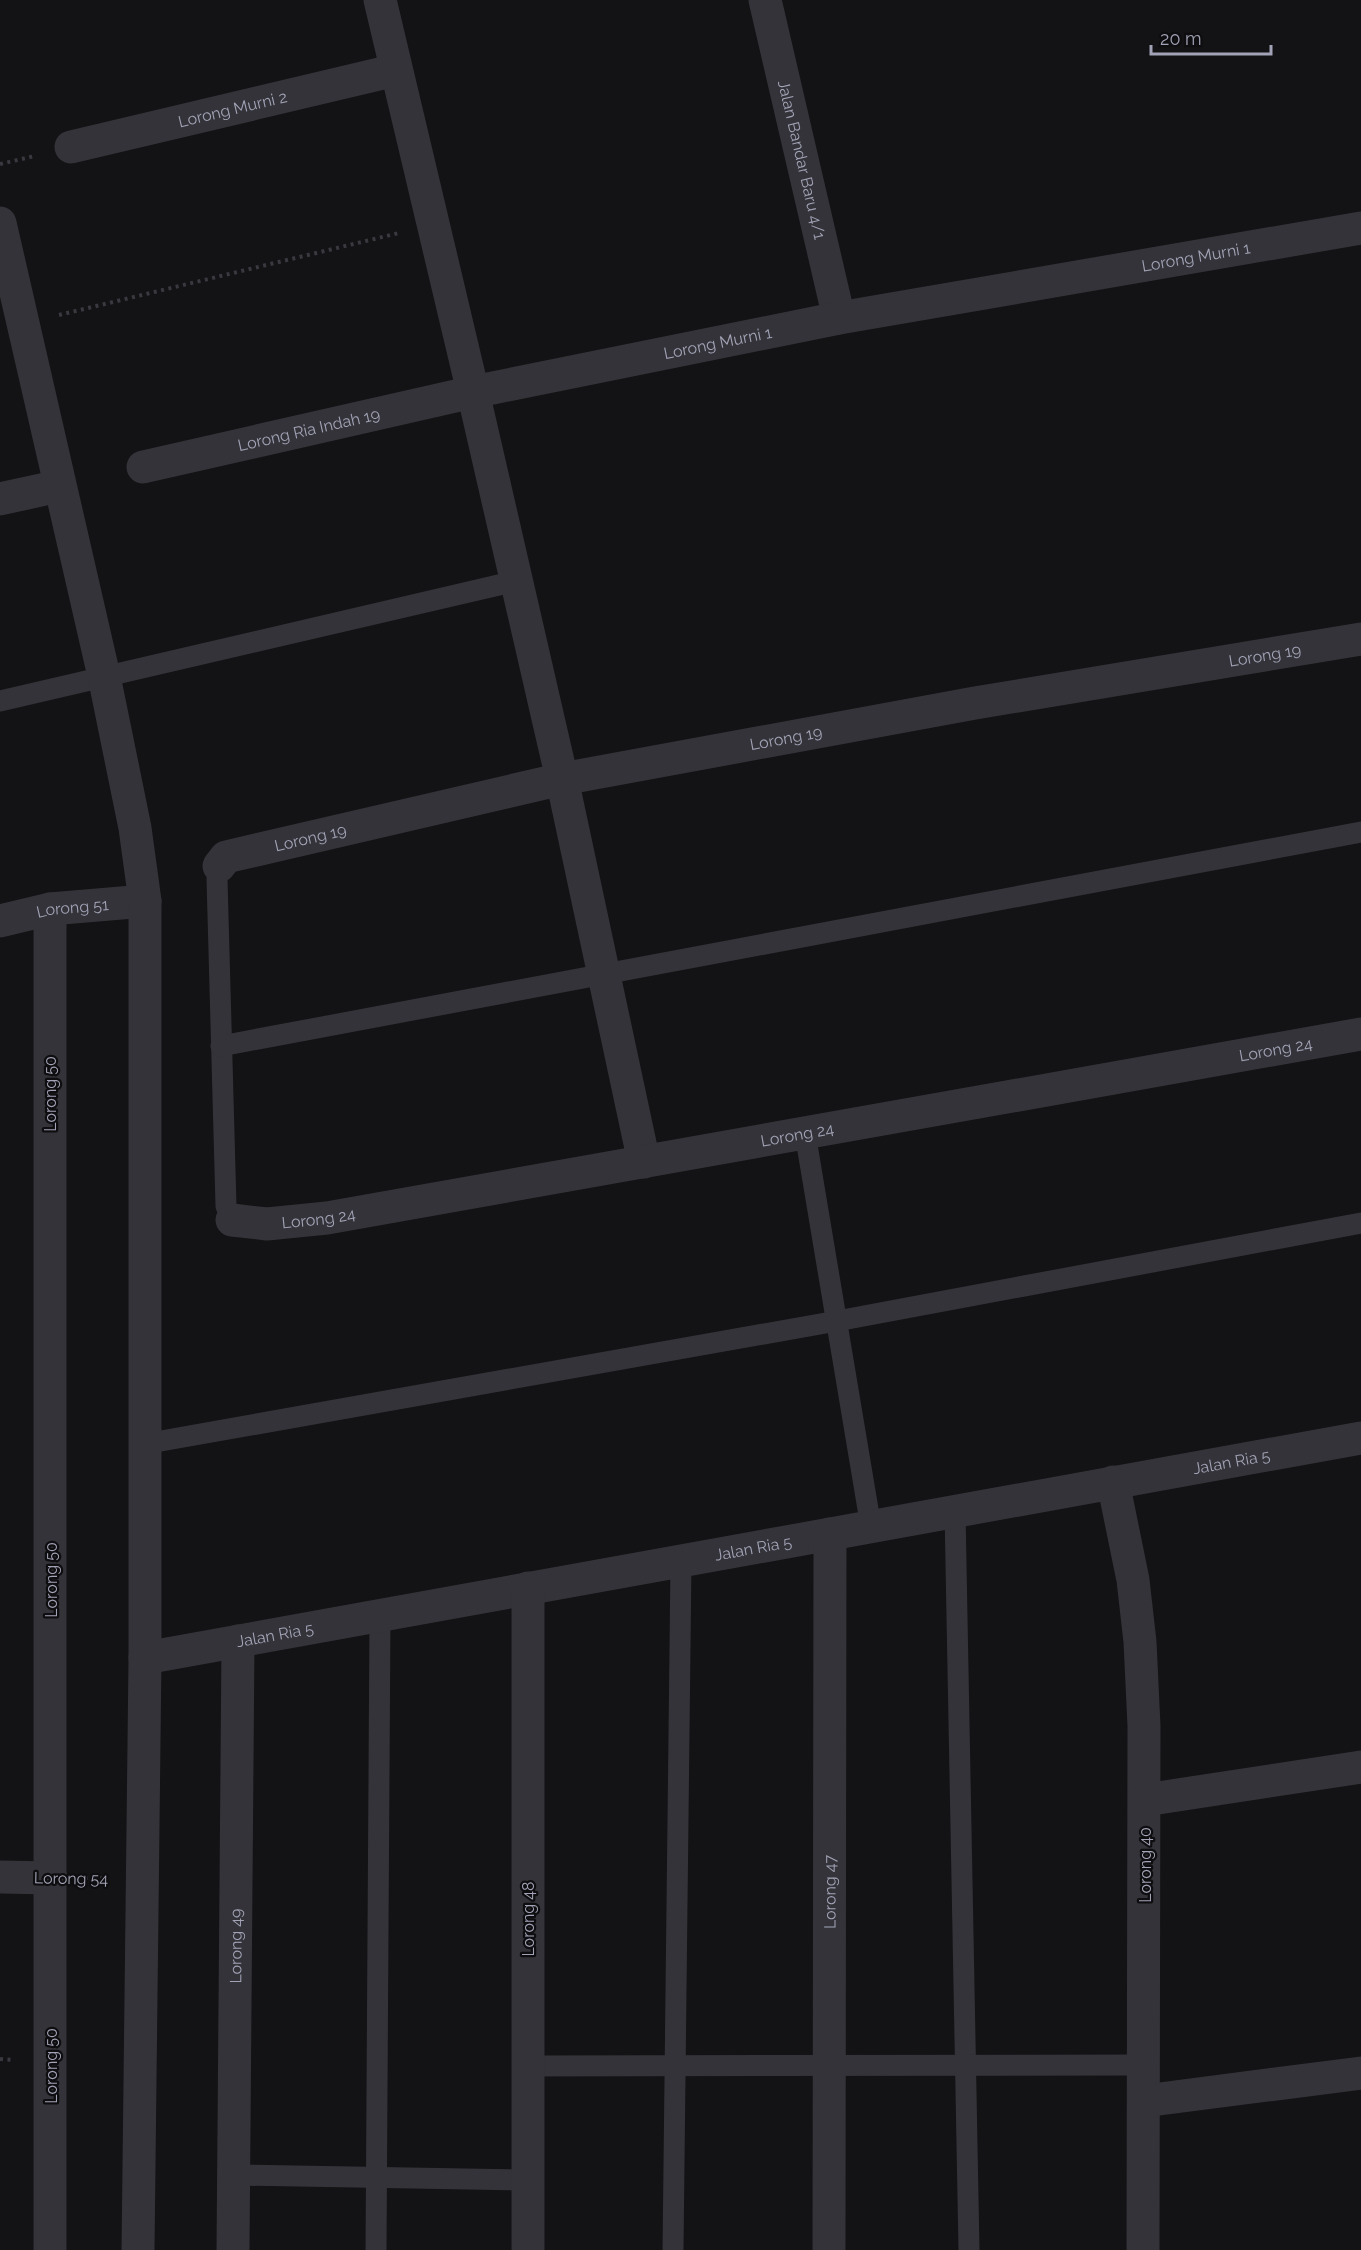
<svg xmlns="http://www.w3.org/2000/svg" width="1361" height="2250" viewBox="0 0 1361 2250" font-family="Raleway,sans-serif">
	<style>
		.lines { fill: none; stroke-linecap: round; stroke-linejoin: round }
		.path { stroke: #393940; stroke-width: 4; stroke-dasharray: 3 4.5; stroke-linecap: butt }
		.service { stroke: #333339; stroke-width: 21 }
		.minor { stroke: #333339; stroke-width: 33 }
		.tertiary { stroke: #333339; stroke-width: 33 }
		.labels { text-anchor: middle; stroke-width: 4.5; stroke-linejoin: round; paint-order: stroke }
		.street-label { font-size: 16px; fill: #a2a3b6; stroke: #0e0d0f }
	</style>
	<rect width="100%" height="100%" fill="#131214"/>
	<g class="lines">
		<g class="path">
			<path d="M 0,164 L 35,156"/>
			<path d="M 59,315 L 399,233"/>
			<path d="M 85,1878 L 105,1878"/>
			<path d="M 0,2059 L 14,2060"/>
		</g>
		<g class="service">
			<path d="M 0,701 L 516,581"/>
			<path d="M 219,866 L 217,879 L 226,1206 L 232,1220"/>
			<path d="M 221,1046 L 1361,832"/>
			<path d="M 805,1133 L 871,1527"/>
			<path d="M 144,1444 L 837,1321 L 1361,1223"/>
			<path d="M 955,1511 L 969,2250"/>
			<path d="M 528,2066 L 1144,2065"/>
			<path d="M 234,2175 L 528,2180"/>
			<path d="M 376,2250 L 380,1616"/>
			<path d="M 673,2250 L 681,1561"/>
		</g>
		<g class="minor">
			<path d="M 380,0 L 473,392 L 562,779 L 644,1162"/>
			<path id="s1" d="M 765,0 L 839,318"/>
			<path id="s2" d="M 71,147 L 396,70"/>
			<path id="s3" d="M 143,467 L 473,392 L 839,318 L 1361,228"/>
			<path d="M 0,499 L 59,486"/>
			<path id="s4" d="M 219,866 L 226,857 L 562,779 L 975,703 L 1361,639"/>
			<path d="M 50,909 L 50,2250"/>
			<path id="s5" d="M 0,921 L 50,909 L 145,901"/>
			<path id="s6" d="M 232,1220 L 267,1224 L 327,1218 L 1361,1034"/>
			<path d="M 1113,1482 L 1133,1580 L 1140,1642 L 1144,1726 L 1143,2250"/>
			<path id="s7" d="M 145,1658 L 1361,1438"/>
			<path d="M 1145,1800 L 1361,1767"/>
			<path d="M 0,1877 L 51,1878"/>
			<path d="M 1144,2101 L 1361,2073"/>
			<path id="s8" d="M 233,2250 L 238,1641"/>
			<path d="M 528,2250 L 528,1588"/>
			<path id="s9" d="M 829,2250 L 830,1534"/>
		</g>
		<path class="tertiary" d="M 0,223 L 104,676 L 135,828 L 145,901 L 145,1658 L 138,2250"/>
	</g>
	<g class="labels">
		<g class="street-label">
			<text dy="6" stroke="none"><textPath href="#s2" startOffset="166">Lorong Murni 2</textPath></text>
			<text dy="6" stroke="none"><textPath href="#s1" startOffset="164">Jalan Bandar Baru 4/1</textPath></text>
			<text dy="6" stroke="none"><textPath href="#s3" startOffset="1074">Lorong Murni 1</textPath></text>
			<text dy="6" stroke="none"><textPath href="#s3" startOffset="588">Lorong Murni 1</textPath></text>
			<text dy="6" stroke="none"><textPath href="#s3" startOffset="170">Lorong Ria Indah 19</textPath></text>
			<text dy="6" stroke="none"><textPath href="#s4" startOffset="1070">Lorong 19</textPath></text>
			<text dy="6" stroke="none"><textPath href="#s4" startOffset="584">Lorong 19</textPath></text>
			<text dy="6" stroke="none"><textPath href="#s4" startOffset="98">Lorong 19</textPath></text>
			<text dy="6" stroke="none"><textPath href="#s5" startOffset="74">Lorong 51</textPath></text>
			<text dy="6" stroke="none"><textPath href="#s6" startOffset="1059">Lorong 24</textPath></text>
			<text transform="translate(50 1094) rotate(-90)" y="6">Lorong 50</text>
			<text dy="6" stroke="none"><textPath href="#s6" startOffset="573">Lorong 24</textPath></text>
			<text dy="6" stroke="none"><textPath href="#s6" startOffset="87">Lorong 24</textPath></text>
			<text dy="6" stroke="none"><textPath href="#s7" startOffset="1104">Jalan Ria 5</textPath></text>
			<text dy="6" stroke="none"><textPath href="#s7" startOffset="618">Jalan Ria 5</textPath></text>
			<text transform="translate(51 1580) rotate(-90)" y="6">Lorong 50</text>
			<text dy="6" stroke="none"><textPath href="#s7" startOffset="132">Jalan Ria 5</textPath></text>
			<text transform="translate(1145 1865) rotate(-90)" y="6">Lorong 40</text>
			<text transform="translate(71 1878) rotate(1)" y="6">Lorong 54</text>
			<text dy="6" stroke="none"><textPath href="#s9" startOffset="358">Lorong 47</textPath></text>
			<text transform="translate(528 1919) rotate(-90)" y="6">Lorong 48</text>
			<text dy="6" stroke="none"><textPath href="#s8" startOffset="304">Lorong 49</textPath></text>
			<text transform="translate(51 2066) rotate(-90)" y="6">Lorong 50</text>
		</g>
	</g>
	<path d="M1151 45v9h120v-9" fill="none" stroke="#a2a3b6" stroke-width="3"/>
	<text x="1160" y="45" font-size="18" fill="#a2a3b6" stroke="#0e0d0f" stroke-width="4.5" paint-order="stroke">20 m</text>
</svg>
